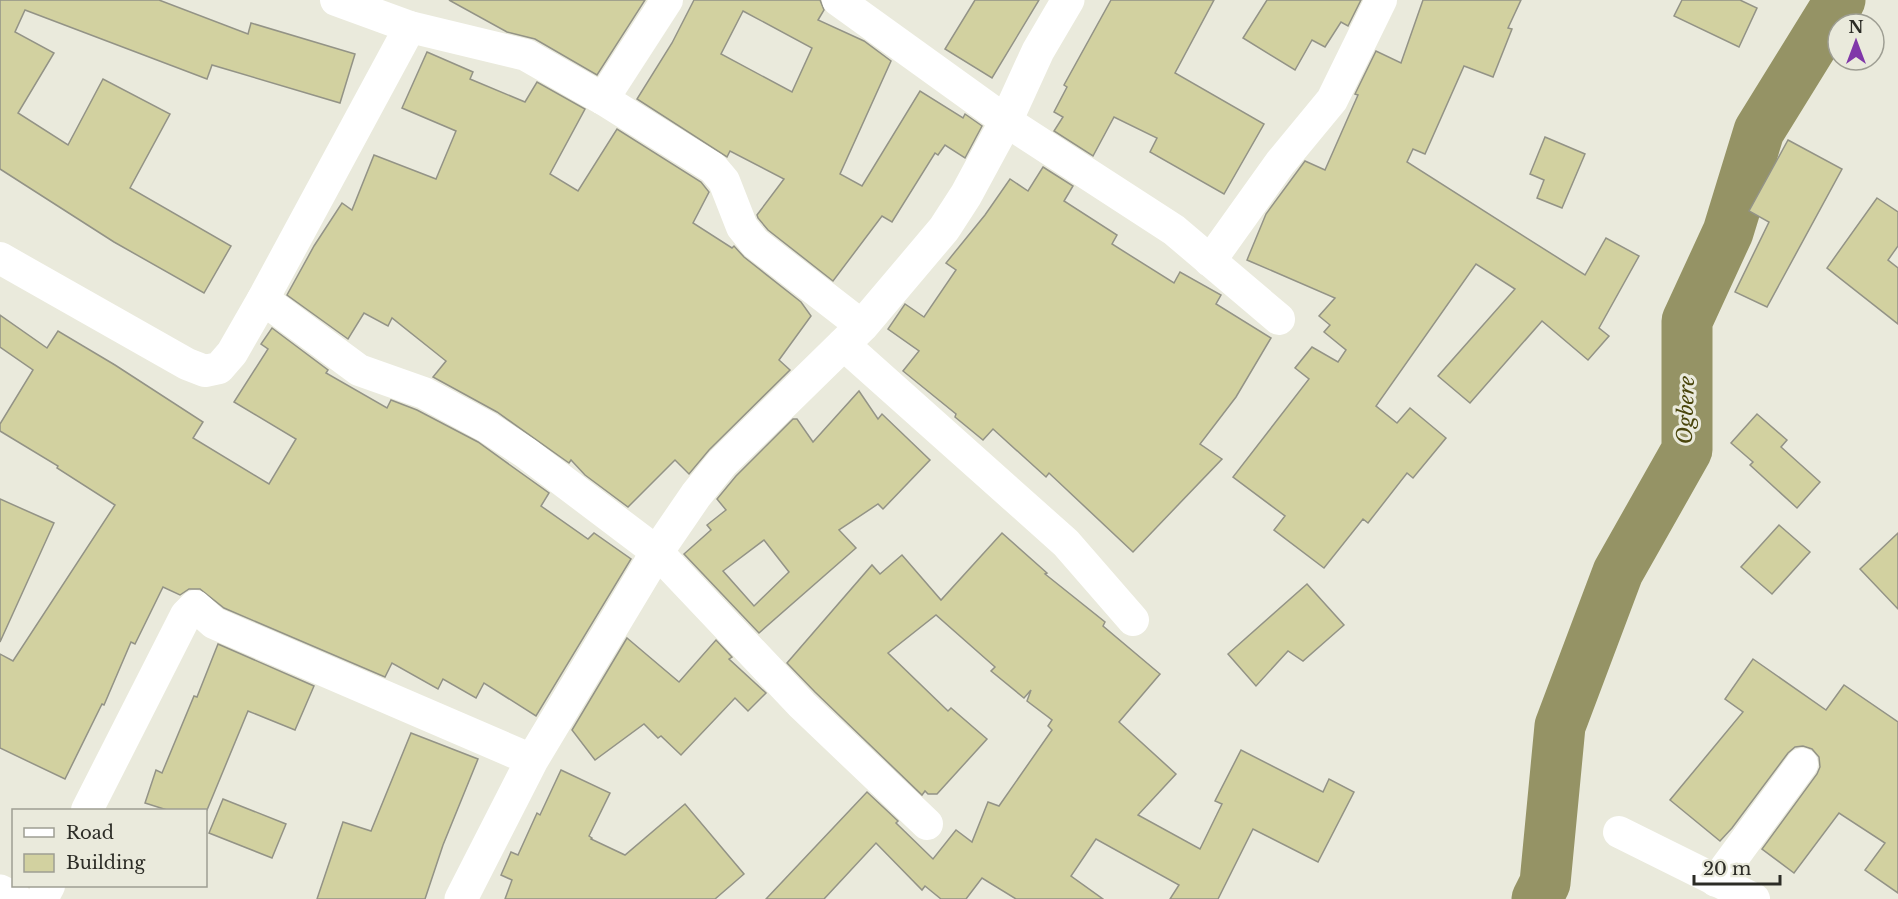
<svg xmlns="http://www.w3.org/2000/svg" width="1898" height="899" viewBox="0 0 1898 899" font-family="'Libre Baskerville',serif">
	<style>
		.lines { fill: none; stroke-linecap: round; stroke-linejoin: round }
		.river { stroke: #959365; stroke-width: 51 }
		.building { fill: #d2d1a0; stroke: #939386; stroke-width: 1.5; fill-rule: evenodd }
		.street { stroke: #fff; stroke-width: 32 }
		.secondary { stroke: #fff; stroke-width: 33 }
		.labels { text-anchor: middle; stroke-width: 6; stroke-linejoin: round; paint-order: stroke }
		.water-label { font-size: 21px; font-style: italic; fill: #49450b; stroke: #eaeadc }
	</style>
	<rect width="100%" height="100%" fill="#eaeadc"/>
	<g class="lines">
		<path class="river" d="M 1537,899 L 1545,883 L 1560,726 L 1618,572 L 1687,450 L 1687,321 L 1728,232 L 1759,131 L 1840,0"/>
	</g>
	<g class="building">
		<path d="M 0,0 L 159,0 L 248,34 L 251,23 L 355,54 L 340,103 L 212,65 L 207,79 L 25,10 L 15,32 L 54,53 L 18,113 L 68,145 L 103,79 L 170,114 L 130,188 L 231,246 L 204,293 L 114,242 L 0,169 Z"/>
		<path d="M 449,0 L 645,0 L 597,75 L 535,39 L 507,32 Z"/>
		<path d="M 694,0 L 820,0 L 824,10 L 818,20 L 864,41 L 891,61 L 840,174 L 862,186 L 920,91 L 963,118 L 965,114 L 982,126 L 965,158 L 945,145 L 938,155 L 935,153 L 892,222 L 882,216 L 833,281 L 768,230 L 758,218 L 757,215 L 784,179 L 730,151 L 727,157 L 637,99 L 672,43 ZM 743,11 L 812,48 L 792,92 L 721,54 Z"/>
		<path d="M 975,0 L 1039,0 L 992,78 L 945,49 Z"/>
		<path d="M 1111,0 L 1214,0 L 1175,73 L 1264,124 L 1224,194 L 1150,152 L 1157,138 L 1114,117 L 1093,156 L 1054,131 L 1063,117 L 1054,112 L 1067,87 L 1064,85 Z"/>
		<path d="M 1267,0 L 1361,0 L 1348,26 L 1341,22 L 1325,47 L 1312,40 L 1295,70 L 1243,38 Z"/>
		<path d="M 1423,0 L 1521,0 L 1508,28 L 1512,29 L 1493,77 L 1464,66 L 1425,154 L 1413,149 L 1407,162 L 1585,275 L 1606,238 L 1639,256 L 1599,328 L 1609,336 L 1588,360 L 1542,321 L 1470,403 L 1438,376 L 1515,289 L 1476,264 L 1376,406 L 1397,423 L 1410,408 L 1446,438 L 1413,478 L 1407,473 L 1368,523 L 1363,519 L 1324,568 L 1274,530 L 1285,516 L 1233,477 L 1309,379 L 1295,368 L 1312,347 L 1338,362 L 1346,350 L 1324,332 L 1330,325 L 1319,316 L 1335,298 L 1247,260 L 1266,214 L 1305,161 L 1325,170 L 1358,95 L 1355,94 L 1376,51 L 1401,63 Z"/>
		<path d="M 1682,0 L 1740,0 L 1757,8 L 1739,47 L 1674,16 Z"/>
		<path d="M 427,52 L 473,72 L 470,79 L 525,102 L 537,82 L 585,109 L 550,174 L 578,191 L 617,129 L 701,182 L 709,192 L 693,223 L 732,248 L 734,246 L 744,257 L 801,302 L 811,316 L 779,360 L 790,370 L 709,450 L 689,474 L 675,460 L 628,507 L 585,475 L 571,460 L 569,463 L 497,412 L 433,377 L 446,361 L 392,318 L 388,326 L 364,313 L 348,339 L 287,295 L 314,246 L 342,203 L 352,210 L 374,155 L 436,179 L 456,131 L 402,108 Z"/>
		<path d="M 1545,137 L 1585,154 L 1562,208 L 1537,198 L 1544,180 L 1530,174 Z"/>
		<path d="M 1788,140 L 1842,169 L 1767,307 L 1735,292 L 1769,222 L 1749,211 Z"/>
		<path d="M 1043,167 L 1073,186 L 1064,201 L 1117,235 L 1112,244 L 1174,283 L 1180,272 L 1221,295 L 1216,304 L 1271,338 L 1236,397 L 1200,444 L 1222,459 L 1133,552 L 1049,473 L 1046,477 L 993,429 L 983,440 L 955,417 L 956,414 L 903,371 L 919,351 L 888,329 L 905,304 L 924,317 L 956,270 L 946,263 L 985,215 L 1010,179 L 1028,191 Z"/>
		<path d="M 1877,198 L 1898,212 L 1898,246 L 1888,260 L 1898,268 L 1898,324 L 1827,268 Z"/>
		<path d="M 0,315 L 47,348 L 58,331 L 115,365 L 203,422 L 193,438 L 269,484 L 296,439 L 234,402 L 268,349 L 261,344 L 272,328 L 328,370 L 326,373 L 387,408 L 391,400 L 417,410 L 478,442 L 549,493 L 541,506 L 588,539 L 594,533 L 631,559 L 536,716 L 484,683 L 476,698 L 443,679 L 438,689 L 392,663 L 385,677 L 224,608 L 200,589 L 189,589 L 180,595 L 163,587 L 135,644 L 131,642 L 104,705 L 102,704 L 65,779 L 0,748 L 0,654 L 13,661 L 115,505 L 57,468 L 58,466 L 0,431 L 0,424 L 33,370 L 0,347 Z"/>
		<path d="M 859,391 L 878,419 L 882,414 L 930,460 L 883,509 L 878,504 L 839,530 L 856,548 L 759,633 L 684,554 L 711,530 L 707,525 L 726,510 L 717,499 L 736,476 L 793,419 L 797,419 L 813,442 ZM 764,540 L 789,572 L 754,606 L 723,571 Z"/>
		<path d="M 1757,414 L 1787,440 L 1781,447 L 1820,482 L 1797,508 L 1750,465 L 1753,462 L 1731,443 Z"/>
		<path d="M 0,499 L 54,523 L 0,642 Z"/>
		<path d="M 1779,525 L 1810,552 L 1772,594 L 1741,567 Z"/>
		<path d="M 1002,533 L 1047,573 L 1045,574 L 1105,622 L 1103,626 L 1160,674 L 1119,722 L 1176,774 L 1138,815 L 1200,849 L 1222,804 L 1215,801 L 1241,750 L 1323,792 L 1329,779 L 1354,792 L 1318,862 L 1253,829 L 1218,899 L 1170,899 L 1179,885 L 1096,839 L 1071,876 L 1103,899 L 1016,899 L 982,878 L 966,899 L 941,899 L 925,886 L 922,890 L 876,843 L 824,899 L 766,899 L 867,792 L 898,821 L 896,823 L 933,859 L 956,830 L 972,842 L 988,802 L 999,806 L 1052,730 L 1048,726 L 1052,720 L 1027,701 L 1031,690 L 1024,698 L 991,671 L 995,667 L 936,615 L 888,653 L 948,711 L 951,708 L 987,739 L 937,794 L 928,794 L 925,791 L 922,795 L 815,692 L 787,663 L 872,565 L 880,574 L 902,555 L 941,600 Z"/>
		<path d="M 1898,533 L 1898,609 L 1860,569 Z"/>
		<path d="M 1307,584 L 1344,625 L 1303,661 L 1288,651 L 1256,686 L 1228,654 Z"/>
		<path d="M 627,638 L 679,682 L 716,640 L 732,657 L 729,659 L 766,693 L 748,711 L 735,698 L 681,755 L 661,736 L 658,738 L 644,724 L 595,760 L 572,730 Z"/>
		<path d="M 218,644 L 314,686 L 295,730 L 248,711 L 207,810 L 167,810 L 145,803 L 156,770 L 162,773 L 194,696 L 197,697 Z"/>
		<path d="M 1753,659 L 1826,710 L 1844,685 L 1898,722 L 1898,893 L 1865,870 L 1885,843 L 1839,813 L 1794,873 L 1762,849 L 1817,774 L 1820,767 L 1819,757 L 1812,749 L 1803,746 L 1795,747 L 1788,753 L 1732,828 L 1720,841 L 1670,800 L 1743,712 L 1725,699 Z"/>
		<path d="M 411,733 L 478,759 L 443,845 L 425,899 L 317,899 L 343,822 L 371,831 Z"/>
		<path d="M 561,770 L 610,793 L 589,836 L 592,838 L 591,839 L 625,855 L 685,804 L 744,874 L 715,899 L 505,899 L 512,880 L 501,875 L 511,852 L 518,855 L 537,813 L 540,815 Z"/>
		<path d="M 223,799 L 286,824 L 272,858 L 209,833 Z"/>
	</g>
	<g class="lines">
		<g class="street">
			<path d="M 336,0 L 410,27 L 526,55 L 603,99 L 713,168 L 724,181 L 742,227 L 755,243 L 862,326"/>
			<path d="M 838,0 L 1006,121 L 1174,230 L 1279,319"/>
			<path d="M 603,99 L 667,0"/>
			<path d="M 0,258 L 187,364 L 205,371 L 219,368 L 232,353 L 263,299 L 410,27"/>
			<path d="M 1210,261 L 1280,163 L 1332,100 L 1381,0"/>
			<path d="M 263,299 L 359,370 L 424,393 L 487,427 L 526,453 L 657,552 L 802,705 L 927,824"/>
			<path d="M 843,344 L 1066,543 L 1133,620"/>
			<path d="M 87,810 L 186,615 L 195,606 L 214,623 L 532,760"/>
			<path d="M 1619,832 L 1754,899"/>
			<path d="M 1716,881 L 1802,764"/>
			<path d="M 42,899 L 49,886"/>
		</g>
		<g class="secondary">
			<path d="M 0,891 L 16,899"/>
			<path d="M 461,899 L 532,760 L 657,552 L 696,495 L 722,463 L 862,326 L 944,229 L 966,195 L 1006,121 L 1038,51 L 1068,0"/>
		</g>
	</g>
	<g class="labels">
		<g class="water-label">
			<text transform="translate(1686 410) rotate(-88)" y="7">Ogbere</text>
		</g>
	</g>
	<rect x="12" y="809" width="195" height="78" fill="#eaeadc" stroke="#9e9e93" stroke-width="1.5"/>
	<rect x="24" y="828" width="30" height="9" fill="#ffffff" stroke="#9e9e93" stroke-width="1.5"/>
	<text x="66" y="839" font-size="18" fill="#2c2c26">Road</text>
	<rect x="24" y="854" width="30" height="18" fill="#d2d1a0" stroke="#9e9e93" stroke-width="1.5"/>
	<text x="66" y="869" font-size="18" fill="#2c2c26">Building</text>
	<g transform="translate(1856 42)"><circle r="28" fill="#eaeadc" stroke="#9e9e93" stroke-width="1.5"/>
	<path d="M0-4.5L10 22L0 15L-10 22Z" fill="#8037a9"/>
	<text y="-9" font-size="16" font-weight="bold" text-anchor="middle" fill="#2c2c26">N</text>
	</g>
	<path d="M1694 875v9h86v-9" fill="none" stroke="#2c2c26" stroke-width="3"/>
	<text x="1703" y="875" font-size="18" fill="#2c2c26" stroke="#eaeadc" stroke-width="4.5" paint-order="stroke">20 m</text>
</svg>
